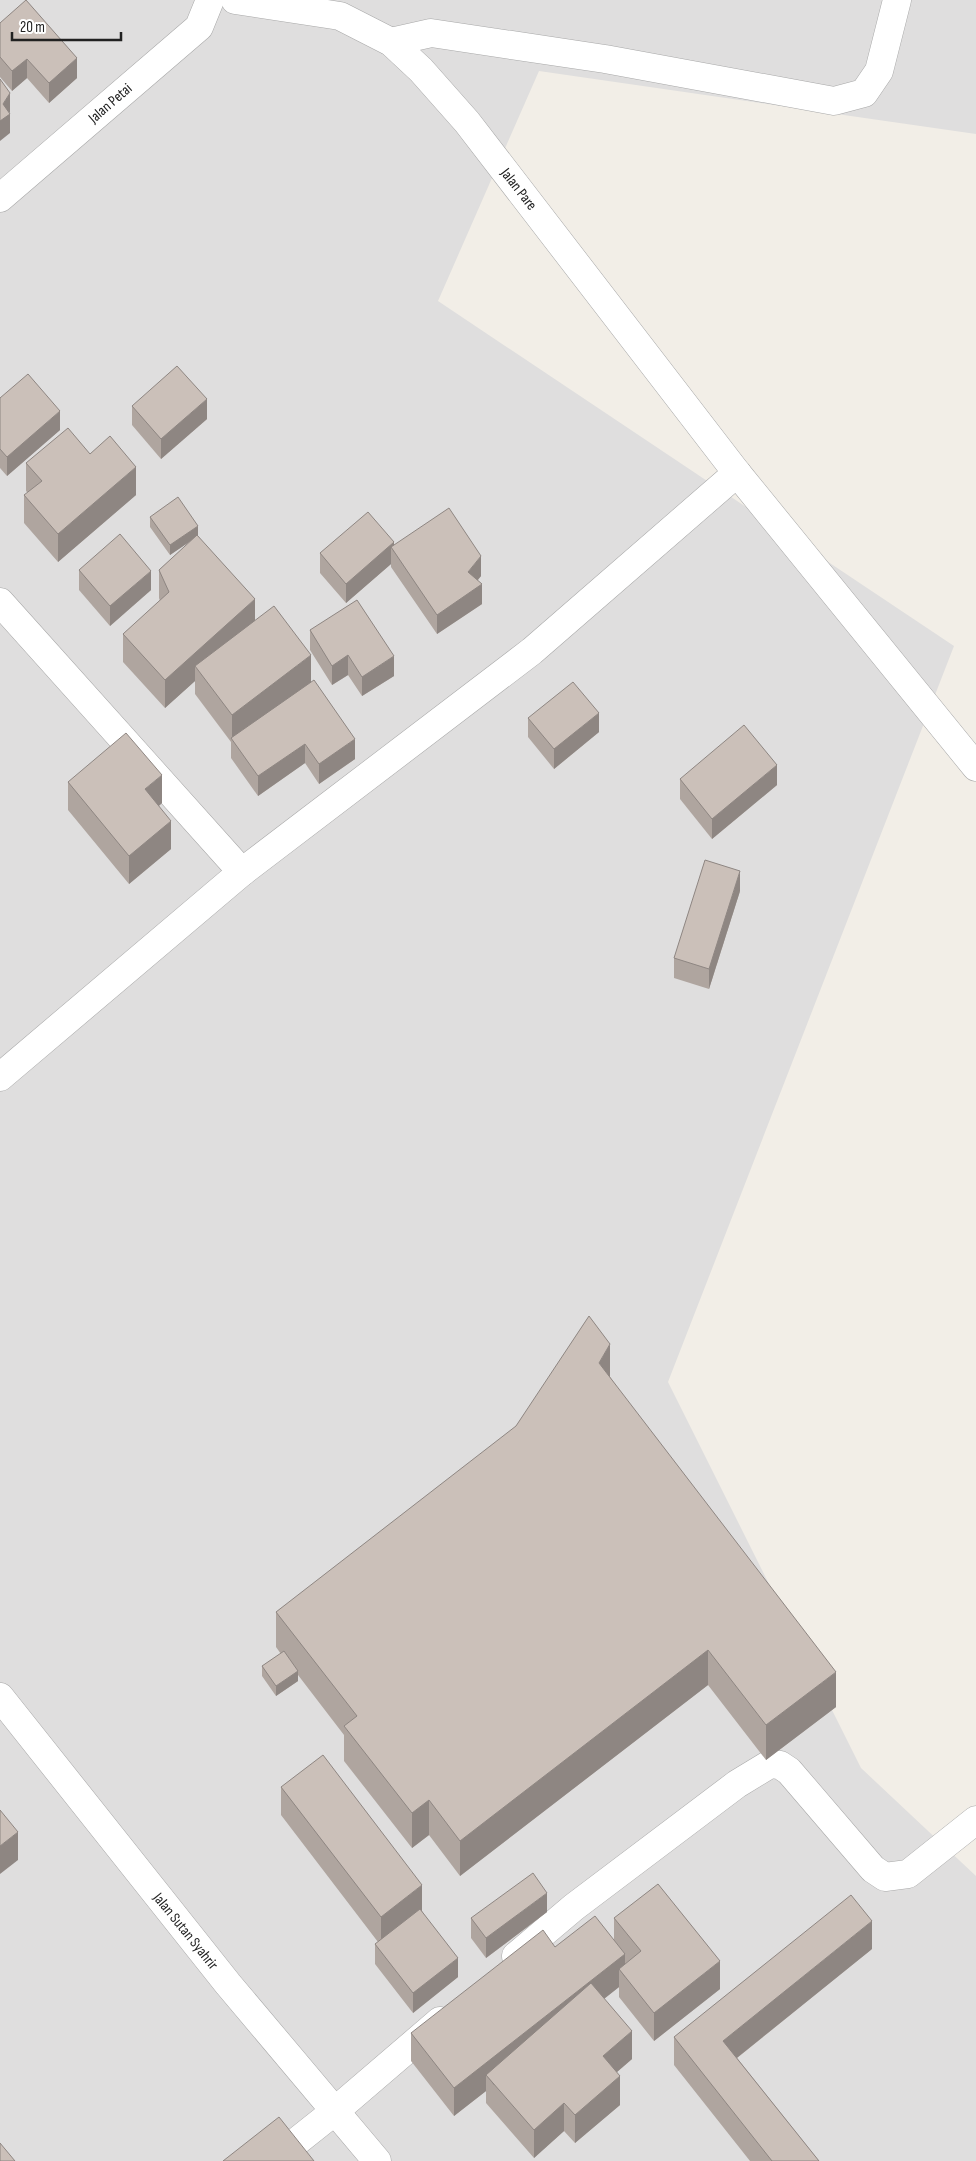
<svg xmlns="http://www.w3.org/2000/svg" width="976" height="2161" viewBox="0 0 976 2161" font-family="'Sofia Sans Condensed',sans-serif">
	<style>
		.residential { fill: #dfdede }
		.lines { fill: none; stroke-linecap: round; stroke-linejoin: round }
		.minor-casing { stroke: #a8a8a8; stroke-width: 29 }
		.tertiary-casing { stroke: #a8a8a8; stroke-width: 29 }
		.minor { stroke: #fff; stroke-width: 28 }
		.tertiary { stroke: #fff; stroke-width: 28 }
		.wall { fill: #afa59f }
		.shaded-wall { fill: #8e8682 }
		.building { fill: #cbc0b9; stroke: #8e8682 }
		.labels { text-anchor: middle; stroke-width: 4.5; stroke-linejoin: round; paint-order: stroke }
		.street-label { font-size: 15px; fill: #212121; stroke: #fff }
	</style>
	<rect width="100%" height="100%" fill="#f2eee7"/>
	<path class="residential" d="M 0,0 L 976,0 L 976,134 L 539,71 L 438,301 L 954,646 L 668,1382 L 861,1768 L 976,1876 L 976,2161 L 0,2161 Z"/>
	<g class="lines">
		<g class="minor-casing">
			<g id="minor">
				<path d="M 235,0 L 340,16 L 391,42 L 421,70 L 467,122 L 737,473 L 976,767"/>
				<path d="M 391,42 L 431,33 L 605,59 L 834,101 L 864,93 L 879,71 L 897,0"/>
				<path d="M 0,198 L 199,27 L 210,0"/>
				<path d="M 0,602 L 242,872"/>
				<path d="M 0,1077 L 242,872 L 532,651 L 737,473"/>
				<path d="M 516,1956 L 574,1907 L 737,1784 L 770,1764 L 780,1765 L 789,1771 L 873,1869 L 885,1877 L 908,1874 L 976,1820"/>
				<path d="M 272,2161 L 335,2111 L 440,2021"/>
			</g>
		</g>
		<g class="tertiary-casing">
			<path id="tertiary" d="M 0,1697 L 228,1984 L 377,2161"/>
		</g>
		<use href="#minor" class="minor"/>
		<use href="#tertiary" class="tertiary"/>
	</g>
	<g class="wall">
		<path d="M 0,23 L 77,78 L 49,103 L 27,78 L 12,91 L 0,77 Z"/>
		<path d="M 0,398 L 60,430 L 7,476 L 0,468 Z"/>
		<path d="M 132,406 L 207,419 L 161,459 L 132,425 Z"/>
		<path d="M 90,454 L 136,495 L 58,562 L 24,523 L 24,495 L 28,493 L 26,491 L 26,463 Z"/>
		<path d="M 150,517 L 198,536 L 255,621 L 311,682 L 355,759 L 319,784 L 305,763 L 258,796 L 231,758 L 231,742 L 195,694 L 195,681 L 165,708 L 123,662 L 123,634 L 160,601 L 159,598 L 159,570 L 192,540 L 170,555 L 150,527 Z"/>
		<path d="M 394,545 L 481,576 L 478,580 L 482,604 L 437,634 L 391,567 L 391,564 L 346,603 L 320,573 L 320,553 Z"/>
		<path d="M 79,570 L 151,590 L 110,626 L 79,590 Z"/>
		<path d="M 310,630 L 394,676 L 362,696 L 348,675 L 332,685 L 310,650 Z"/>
		<path d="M 528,718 L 599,732 L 554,769 L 528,737 Z"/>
		<path d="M 680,779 L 777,785 L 712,839 L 680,799 Z"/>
		<path d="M 68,782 L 162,803 L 159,806 L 171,849 L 129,884 L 68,810 Z"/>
		<path d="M 740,891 L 709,989 L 674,978 L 674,958 Z"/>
		<path d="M 610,1377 L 836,1707 L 766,1760 L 708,1685 L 460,1876 L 429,1835 L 412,1848 L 344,1761 L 344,1735 L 298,1675 L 298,1681 L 276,1696 L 262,1676 L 262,1666 L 281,1654 L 276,1647 L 276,1612 Z"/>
		<path d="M 281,1787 L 422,1911 L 458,1977 L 413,2013 L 375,1964 L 375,1944 L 378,1942 L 281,1815 Z"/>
		<path d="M 547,1912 L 486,1958 L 471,1938 L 471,1918 Z"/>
		<path d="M 614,1918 L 720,1989 L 654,2041 L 619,1997 L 619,1987 L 604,1999 L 632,2059 L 617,2072 L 620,2105 L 575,2143 L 564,2131 L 534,2158 L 486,2103 L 486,2091 L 454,2116 L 411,2061 L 411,2033 L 555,1947 L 614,1940 Z"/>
		<path d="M 872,1949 L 737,2058 L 819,2161 L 750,2161 L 674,2065 L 674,2037 Z"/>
	</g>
	<g class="shaded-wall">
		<path d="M 77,58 L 77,78 L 49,103 L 49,83 Z"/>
		<path d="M 27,59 L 27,78 L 12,91 L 12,71 Z"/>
		<path d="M 10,93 L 10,112 L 8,115 L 10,114 L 10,133 L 0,141 L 0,121 L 3,104 Z"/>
		<path d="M 207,399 L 207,419 L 161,459 L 161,439 Z"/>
		<path d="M 60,411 L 60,430 L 7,476 L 7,457 Z"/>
		<path d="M 136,467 L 136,495 L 58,562 L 58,534 Z"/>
		<path d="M 198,526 L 198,536 L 170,555 L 170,545 Z"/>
		<path d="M 394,542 L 394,552 L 391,547 L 391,564 L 346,603 L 346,584 Z"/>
		<path d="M 481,556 L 481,576 L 468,591 L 468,572 Z"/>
		<path d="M 151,571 L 151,590 L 110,626 L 110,606 Z"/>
		<path d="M 482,584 L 482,604 L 437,634 L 437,615 Z"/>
		<path d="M 255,599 L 255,627 L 195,666 L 195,681 L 165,708 L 165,680 Z"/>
		<path d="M 311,655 L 311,683 L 232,739 L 232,715 Z"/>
		<path d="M 348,655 L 348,675 L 332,685 L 332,666 Z"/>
		<path d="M 394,656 L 394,676 L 362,696 L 362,677 Z"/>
		<path d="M 599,713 L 599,732 L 554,769 L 554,749 Z"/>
		<path d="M 355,739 L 355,759 L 319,784 L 319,764 Z"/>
		<path d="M 305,744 L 305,763 L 258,796 L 258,776 Z"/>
		<path d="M 777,765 L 777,785 L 712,839 L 712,819 Z"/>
		<path d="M 162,775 L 162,803 L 145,817 L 145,789 Z"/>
		<path d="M 171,821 L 171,849 L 129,884 L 129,856 Z"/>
		<path d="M 740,871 L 740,891 L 709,989 L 709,969 Z"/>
		<path d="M 610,1344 L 610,1380 L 599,1363 Z"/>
		<path d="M 708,1650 L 708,1685 L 460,1876 L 460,1841 Z"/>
		<path d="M 298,1671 L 298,1681 L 276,1696 L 276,1686 Z"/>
		<path d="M 836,1672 L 836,1707 L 766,1760 L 766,1725 Z"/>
		<path d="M 429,1800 L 429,1835 L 412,1848 L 412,1813 Z"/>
		<path d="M 18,1832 L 18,1860 L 0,1874 L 0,1846 Z"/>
		<path d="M 422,1885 L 422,1913 L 381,1945 L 381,1917 Z"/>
		<path d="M 547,1893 L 547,1912 L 486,1958 L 486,1938 Z"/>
		<path d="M 872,1921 L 872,1949 L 723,2069 L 723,2041 Z"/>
		<path d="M 625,1954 L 625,1977 L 619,1969 L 619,1987 L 494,2085 L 486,2075 L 486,2091 L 454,2116 L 454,2088 Z"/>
		<path d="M 458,1958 L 458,1977 L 413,2013 L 413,1993 Z"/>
		<path d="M 720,1961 L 720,1989 L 654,2041 L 654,2013 Z"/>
		<path d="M 632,2031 L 632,2059 L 603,2084 L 603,2056 Z"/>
		<path d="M 620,2076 L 620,2105 L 575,2143 L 575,2115 Z"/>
		<path d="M 564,2103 L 564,2131 L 534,2158 L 534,2130 Z"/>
	</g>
	<g class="building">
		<path d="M 26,0 L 77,58 L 49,83 L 27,59 L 12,71 L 0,57 L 0,23 Z"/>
		<path d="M 0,79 L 10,93 L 3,104 L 10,114 L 0,121 Z"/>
		<path d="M 177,366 L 207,399 L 161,439 L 132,406 Z"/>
		<path d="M 28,374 L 60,411 L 7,457 L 0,449 L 0,398 Z"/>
		<path d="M 68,428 L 90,454 L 110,436 L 136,467 L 58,534 L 24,495 L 42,481 L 26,463 Z"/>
		<path d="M 178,497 L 198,526 L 170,545 L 150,517 Z"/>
		<path d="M 449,508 L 481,556 L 468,572 L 482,584 L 437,615 L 391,547 Z"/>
		<path d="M 368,512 L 394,542 L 346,584 L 320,553 Z"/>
		<path d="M 120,534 L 151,571 L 110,606 L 79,570 Z"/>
		<path d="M 197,535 L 255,599 L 165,680 L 123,634 L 169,592 L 159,570 Z"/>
		<path d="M 357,600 L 394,656 L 362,677 L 348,655 L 332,666 L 310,630 Z"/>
		<path d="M 274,606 L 311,655 L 232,715 L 195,666 Z"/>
		<path d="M 314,680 L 355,739 L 319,764 L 305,744 L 258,776 L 231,738 Z"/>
		<path d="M 573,682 L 599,713 L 554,749 L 528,718 Z"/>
		<path d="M 744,725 L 777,765 L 712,819 L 680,779 Z"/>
		<path d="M 126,733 L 162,775 L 145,789 L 171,821 L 129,856 L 68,782 Z"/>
		<path d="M 705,860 L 740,871 L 709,969 L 674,958 Z"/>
		<path d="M 589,1316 L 610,1344 L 599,1363 L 836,1672 L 766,1725 L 708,1650 L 460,1841 L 429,1800 L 412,1813 L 344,1726 L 357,1716 L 276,1612 L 516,1426 Z"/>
		<path d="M 284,1651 L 298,1671 L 276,1686 L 262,1666 Z"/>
		<path d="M 323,1755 L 422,1885 L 381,1917 L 281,1787 Z"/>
		<path d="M 0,1810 L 18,1832 L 0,1846 Z"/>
		<path d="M 533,1873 L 547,1893 L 486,1938 L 471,1918 Z"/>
		<path d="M 658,1884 L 720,1961 L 654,2013 L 619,1969 L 641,1951 L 614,1918 Z"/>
		<path d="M 851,1895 L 872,1921 L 723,2041 L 819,2161 L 772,2161 L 674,2037 Z"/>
		<path d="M 420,1909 L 458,1958 L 413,1993 L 375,1944 Z"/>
		<path d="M 595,1916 L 625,1954 L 454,2088 L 411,2033 L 543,1930 L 555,1947 Z"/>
		<path d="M 591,1983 L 632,2031 L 603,2056 L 620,2076 L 575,2115 L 564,2103 L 534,2130 L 486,2075 Z"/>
		<path d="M 279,2117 L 314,2161 L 223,2161 Z"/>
		<path d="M 0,2143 L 15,2161 L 0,2161 Z"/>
	</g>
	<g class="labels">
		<g class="street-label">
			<text transform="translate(110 103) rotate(-41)" y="5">Jalan Petai</text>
			<text transform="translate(519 189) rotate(52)" y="5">Jalan Pare</text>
			<text transform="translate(186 1931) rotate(51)" y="5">Jalan Sutan Syahrir</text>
		</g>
	</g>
	<path d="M12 32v8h109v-8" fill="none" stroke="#212121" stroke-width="2.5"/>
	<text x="20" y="32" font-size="15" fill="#212121" stroke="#ffffff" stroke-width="4" paint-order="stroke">20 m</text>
</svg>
